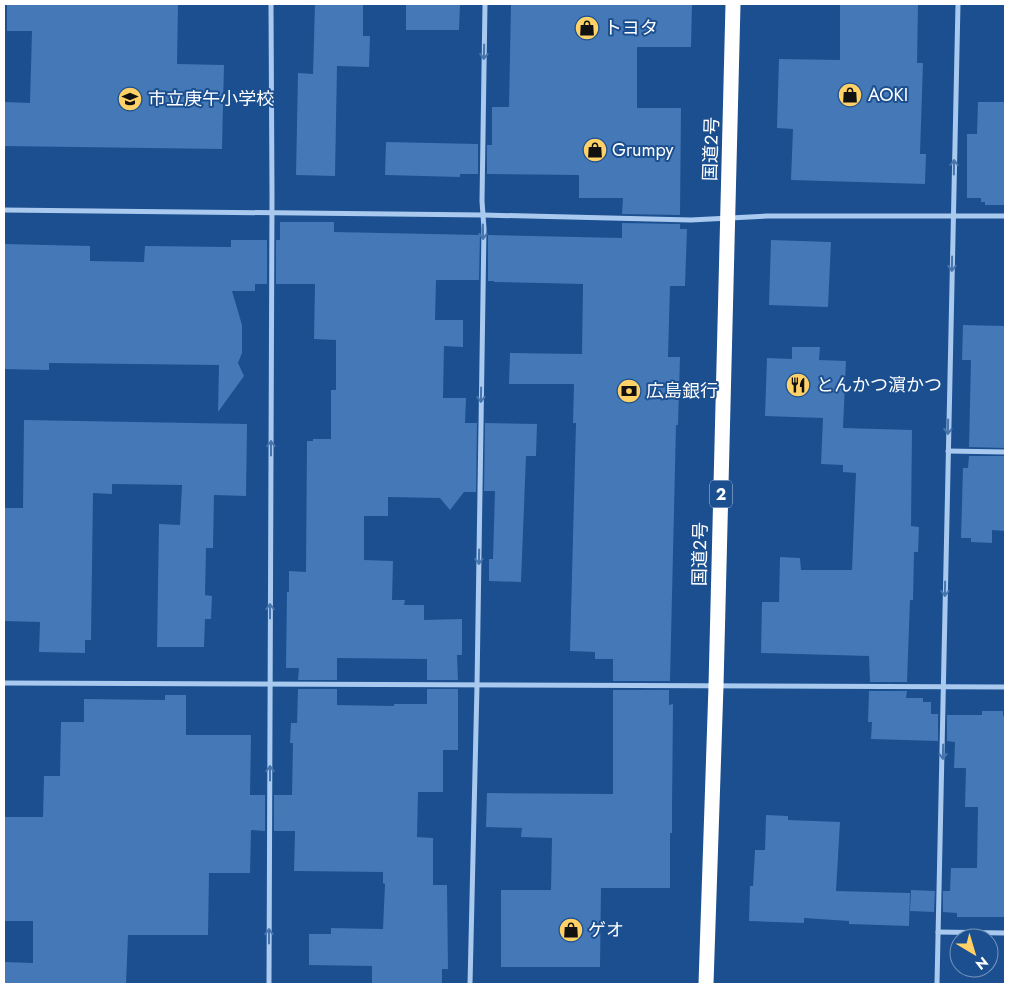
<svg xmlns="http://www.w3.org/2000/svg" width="1009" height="988" viewBox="0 0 1009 988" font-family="Jost,'Noto Sans JP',sans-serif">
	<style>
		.building { fill: #4478b7 }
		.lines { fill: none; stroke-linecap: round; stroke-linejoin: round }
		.street { stroke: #a9c9ee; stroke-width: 5 }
		.highway { stroke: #fff; stroke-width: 15 }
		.oneway { stroke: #4674ac }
		.labels { text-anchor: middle; stroke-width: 4; stroke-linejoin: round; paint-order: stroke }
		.shield { fill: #1b4f8f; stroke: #bbcadd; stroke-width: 1 }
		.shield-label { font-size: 16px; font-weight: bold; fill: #fff }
		.poi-label { font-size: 18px; fill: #fff; stroke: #1b4f8f; text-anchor: start }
		.street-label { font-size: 18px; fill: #fff; stroke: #1b4f8f }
	</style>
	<rect width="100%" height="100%" fill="#1b4f8f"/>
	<g class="building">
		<path d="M 7,4 L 178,4 L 177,64 L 224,65 L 222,149 L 4,146 L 4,102 L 30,103 L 32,31 L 7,31 Z"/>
		<path d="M 315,4 L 363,4 L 363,36 L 370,36 L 369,67 L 337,66 L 335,176 L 296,175 L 298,73 L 313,74 Z"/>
		<path d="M 406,4 L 460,4 L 459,30 L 406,30 Z"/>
		<path d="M 511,4 L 692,4 L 691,47 L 637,47 L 637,108 L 681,108 L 680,215 L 622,214 L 623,198 L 579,198 L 579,175 L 487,174 L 487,145 L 492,145 L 492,107 L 509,107 Z"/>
		<path d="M 840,4 L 918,4 L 917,63 L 923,63 L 920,154 L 926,154 L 925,184 L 791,180 L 793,129 L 777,128 L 779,59 L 840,60 Z"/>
		<path d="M 978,102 L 1005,102 L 1005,205 L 985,205 L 985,202 L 981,202 L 981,198 L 967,198 L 967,134 L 977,134 Z"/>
		<path d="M 386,142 L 478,144 L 478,174 L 460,174 L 460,177 L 385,175 Z"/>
		<path d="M 280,222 L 334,222 L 334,232 L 480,235 L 479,280 L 436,280 L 435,320 L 463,320 L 463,347 L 444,346 L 443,398 L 466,398 L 465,423 L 477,423 L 476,492 L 464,492 L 450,510 L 440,498 L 388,497 L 388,516 L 364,516 L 364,560 L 393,561 L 392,600 L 405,600 L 404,605 L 424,605 L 424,620 L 462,619 L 462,655 L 457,655 L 458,680 L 427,680 L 427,659 L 337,658 L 337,680 L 298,680 L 299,668 L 286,668 L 287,592 L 289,592 L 289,571 L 306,572 L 307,441 L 313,441 L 313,439 L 331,439 L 331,390 L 336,390 L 336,340 L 314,339 L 315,284 L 276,284 L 276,240 L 280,240 Z"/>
		<path d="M 622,223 L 680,224 L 680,229 L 687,229 L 685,286 L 670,286 L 668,357 L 680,357 L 678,425 L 676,425 L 670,681 L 613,681 L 613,659 L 595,659 L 595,652 L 570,651 L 576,423 L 573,423 L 574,384 L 509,384 L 510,353 L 582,354 L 583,284 L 494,282 L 494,281 L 488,281 L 488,235 L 622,238 Z"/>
		<path d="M 231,240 L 267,240 L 267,284 L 255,284 L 255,291 L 232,291 L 242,325 L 242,353 L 238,363 L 244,376 L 218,412 L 219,365 L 49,363 L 49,370 L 4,369 L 4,244 L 90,246 L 90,261 L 144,262 L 145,246 L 231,247 Z"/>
		<path d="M 771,240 L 831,242 L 828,307 L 769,305 Z"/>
		<path d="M 963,325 L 1005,326 L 1005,448 L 969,447 L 971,360 L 962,360 Z"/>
		<path d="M 792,347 L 820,347 L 819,360 L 846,361 L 843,428 L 912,430 L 911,526 L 919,527 L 918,552 L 914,552 L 913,600 L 910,600 L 907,682 L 870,682 L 869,656 L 761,653 L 762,602 L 779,602 L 780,557 L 800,558 L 801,570 L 852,570 L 856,473 L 843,472 L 843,465 L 821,464 L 823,418 L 765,416 L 767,358 L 792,359 Z"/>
		<path d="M 24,420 L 247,424 L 246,496 L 214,495 L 213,548 L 206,548 L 205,595 L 212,596 L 211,619 L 205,619 L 204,647 L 157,647 L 159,524 L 180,525 L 182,485 L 112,484 L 112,494 L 93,493 L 91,640 L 85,640 L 85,653 L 39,652 L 40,622 L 4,621 L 4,508 L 23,508 Z"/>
		<path d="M 485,423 L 537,424 L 536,456 L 526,456 L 521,582 L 489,581 L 489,559 L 493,559 L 495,491 L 484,491 Z"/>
		<path d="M 969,456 L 1005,456 L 1005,531 L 992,530 L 992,543 L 971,542 L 971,538 L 961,538 L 963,468 L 968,468 Z"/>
		<path d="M 298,689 L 337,689 L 337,705 L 394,706 L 394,704 L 427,704 L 427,689 L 458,689 L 458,750 L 443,750 L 443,792 L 418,792 L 417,837 L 433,838 L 433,885 L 447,885 L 448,969 L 442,969 L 442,984 L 372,984 L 372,966 L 309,965 L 309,934 L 331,934 L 331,928 L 383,929 L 385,884 L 383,883 L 383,872 L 294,871 L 295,831 L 274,831 L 274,795 L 292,795 L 293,743 L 290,743 L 291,723 L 297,723 Z"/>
		<path d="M 613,690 L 669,690 L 669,705 L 673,704 L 672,811 L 672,833 L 670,833 L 670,888 L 601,888 L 600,967 L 501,967 L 501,890 L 551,890 L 552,838 L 521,837 L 522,828 L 486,827 L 487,793 L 613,794 Z"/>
		<path d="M 869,691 L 907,691 L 906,698 L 923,698 L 923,702 L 931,702 L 931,714 L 938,714 L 938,741 L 871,739 L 872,722 L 868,722 Z"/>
		<path d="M 165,695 L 186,695 L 186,735 L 251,735 L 250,795 L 265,795 L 265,831 L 251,830 L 250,873 L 209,873 L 208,935 L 128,935 L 126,984 L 4,984 L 4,962 L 33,963 L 33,921 L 4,921 L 4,817 L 43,817 L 44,776 L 60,776 L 61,722 L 84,722 L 84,699 L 165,700 Z"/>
		<path d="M 982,711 L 1003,711 L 1003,716 L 1005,716 L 1005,917 L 957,917 L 957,913 L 943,912 L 943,891 L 950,891 L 951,868 L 977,868 L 978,807 L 965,807 L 966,768 L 954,768 L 955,742 L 947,741 L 947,715 L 982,715 Z"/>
		<path d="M 766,815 L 788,816 L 788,820 L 840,822 L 836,891 L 910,893 L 909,926 L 849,924 L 849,921 L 804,918 L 804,923 L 749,921 L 750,886 L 753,886 L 755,850 L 765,850 Z"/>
		<path d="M 911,890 L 935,891 L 934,912 L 910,911 Z"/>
	</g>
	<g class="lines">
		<g class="street">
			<path d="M 4,210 L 483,215 L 691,220 L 768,216 L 1005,216"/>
			<path d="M 948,451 L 1005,452"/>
			<path d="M 4,683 L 1005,687"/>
			<path d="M 938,932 L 1005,933"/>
			<path d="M 269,984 L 272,197 L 271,4"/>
			<path d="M 470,984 L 477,686 L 484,229 L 482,201 L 485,4"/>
			<path d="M 937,984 L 958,4"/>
		</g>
		<path class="highway" d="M 706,984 L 716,686 L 733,4"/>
	</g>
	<defs><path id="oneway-shaft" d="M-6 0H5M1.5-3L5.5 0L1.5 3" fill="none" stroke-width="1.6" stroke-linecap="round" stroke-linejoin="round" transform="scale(1.25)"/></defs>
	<g class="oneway">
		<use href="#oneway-shaft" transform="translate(484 52) rotate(91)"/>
		<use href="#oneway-shaft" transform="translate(954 167) rotate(-89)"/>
		<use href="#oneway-shaft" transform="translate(483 232) rotate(89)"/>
		<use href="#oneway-shaft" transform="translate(952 264) rotate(91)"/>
		<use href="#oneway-shaft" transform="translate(481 395) rotate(91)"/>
		<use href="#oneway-shaft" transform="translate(948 427) rotate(91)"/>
		<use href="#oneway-shaft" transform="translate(271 448) rotate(-90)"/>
		<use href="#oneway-shaft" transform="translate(479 557) rotate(91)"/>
		<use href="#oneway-shaft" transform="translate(945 589) rotate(91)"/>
		<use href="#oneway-shaft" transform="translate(270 611) rotate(-90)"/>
		<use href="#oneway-shaft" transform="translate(943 752) rotate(91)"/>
		<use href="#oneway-shaft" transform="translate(270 773) rotate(-90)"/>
		<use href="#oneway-shaft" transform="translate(269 936) rotate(-90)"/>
	</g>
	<defs>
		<g id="shop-disc" transform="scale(1.25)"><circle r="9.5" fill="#ffd166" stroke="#1b4f8f"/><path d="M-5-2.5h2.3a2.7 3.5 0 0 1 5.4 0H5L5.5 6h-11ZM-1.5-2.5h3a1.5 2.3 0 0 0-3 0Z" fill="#111"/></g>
		<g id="school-disc" transform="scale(1.25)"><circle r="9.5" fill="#ffd166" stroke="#1b4f8f"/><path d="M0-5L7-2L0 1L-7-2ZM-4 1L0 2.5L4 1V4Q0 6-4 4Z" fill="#111"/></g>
		<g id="restaurant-disc" transform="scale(1.25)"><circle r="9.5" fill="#ffd166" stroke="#1b4f8f"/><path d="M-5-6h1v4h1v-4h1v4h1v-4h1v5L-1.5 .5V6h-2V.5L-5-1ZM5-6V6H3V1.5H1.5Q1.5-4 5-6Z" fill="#111"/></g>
		<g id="bank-disc" transform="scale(1.25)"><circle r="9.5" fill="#ffd166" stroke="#1b4f8f"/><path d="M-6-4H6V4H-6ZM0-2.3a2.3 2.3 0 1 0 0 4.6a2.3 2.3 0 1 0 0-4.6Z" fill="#111"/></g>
	</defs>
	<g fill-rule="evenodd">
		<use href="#shop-disc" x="587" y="28"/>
		<use href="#shop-disc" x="850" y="95"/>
		<use href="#school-disc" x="130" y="99"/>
		<use href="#shop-disc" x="595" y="150"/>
		<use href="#restaurant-disc" x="798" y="385"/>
		<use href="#bank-disc" x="629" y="391"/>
		<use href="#shop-disc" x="571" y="930"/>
	</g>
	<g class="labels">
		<rect class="shield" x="710" y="480.5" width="22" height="27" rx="4"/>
		<g class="shield-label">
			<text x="721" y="500">2</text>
		</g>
		<g class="poi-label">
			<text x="604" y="34">トヨタ</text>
			<text x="868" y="101">AOKI</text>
			<text x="148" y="105">市立庚午小学校</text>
			<text x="612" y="156">Grumpy</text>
			<text x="816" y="391">とんかつ濵かつ</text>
			<text x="646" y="397">広島銀行</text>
			<text x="588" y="936">ゲオ</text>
		</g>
		<g class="street-label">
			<text transform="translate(711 149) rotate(-88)" y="6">国道2号</text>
			<text transform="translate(700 554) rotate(-89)" y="6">国道2号</text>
		</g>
	</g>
	<rect width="1009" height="988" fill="none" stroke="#ffffff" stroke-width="10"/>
	<g transform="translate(974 953) rotate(142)"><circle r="24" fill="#1b4f8f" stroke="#7695bc"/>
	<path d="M0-4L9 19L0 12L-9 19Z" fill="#ffd166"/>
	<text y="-8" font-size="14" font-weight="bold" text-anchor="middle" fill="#ffffff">N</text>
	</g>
</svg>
